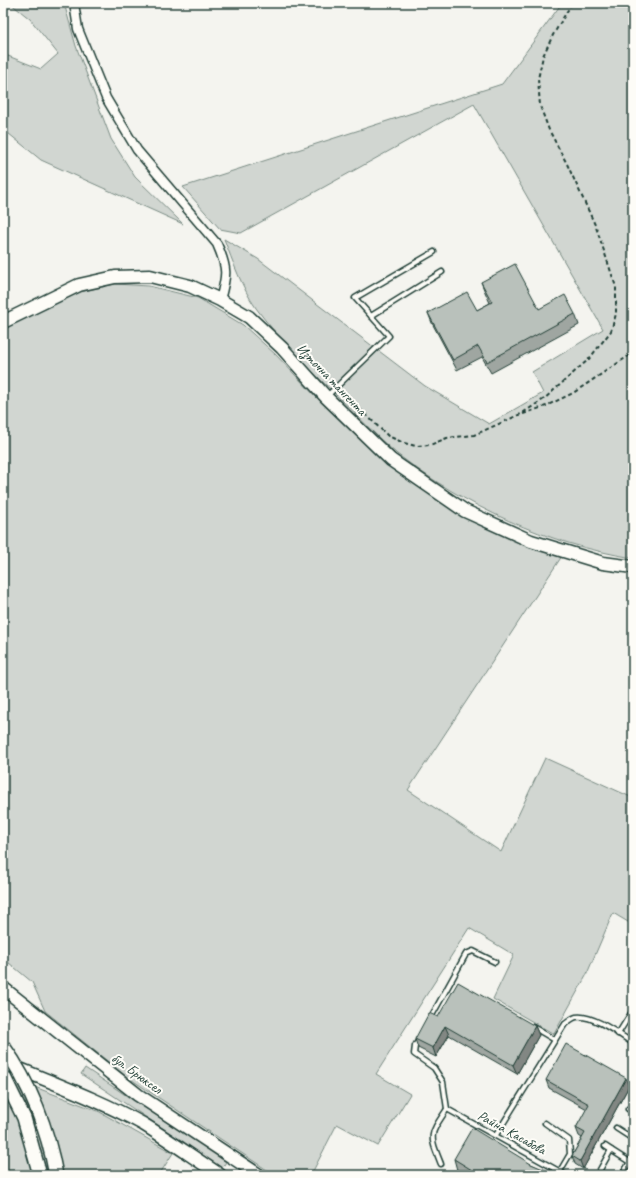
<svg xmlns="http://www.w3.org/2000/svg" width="636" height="1178" viewBox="0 0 636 1178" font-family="Caveat,sans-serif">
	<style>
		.green { fill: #d1d6d1; stroke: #788a82 }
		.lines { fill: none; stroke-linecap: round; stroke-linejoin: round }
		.lane-casing { stroke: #1f3d34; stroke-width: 7 }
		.street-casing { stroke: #1f3d34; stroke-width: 11 }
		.secondary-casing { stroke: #1f3d34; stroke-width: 15 }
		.primary-casing { stroke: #1f3d34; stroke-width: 16 }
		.path { stroke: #1f3d34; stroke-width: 2; stroke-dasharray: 4 3; stroke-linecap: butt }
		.lane { stroke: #fdfcf7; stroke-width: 4 }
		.street { stroke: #fdfcf7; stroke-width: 8 }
		.secondary { stroke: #fdfcf7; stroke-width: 12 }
		.primary { stroke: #fdfcf7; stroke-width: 13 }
		.primary-bridge-casing { stroke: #1f3d34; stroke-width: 16; stroke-linecap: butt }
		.primary-bridge { stroke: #fdfcf7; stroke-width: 13 }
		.wall { fill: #9fa6a1; stroke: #1f3d34 }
		.shaded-wall { fill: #828783; stroke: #1f3d34 }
		.building { fill: #b9c1bb; stroke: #1f3d34 }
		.labels { text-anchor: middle; stroke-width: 4; stroke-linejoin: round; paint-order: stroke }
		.street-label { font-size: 14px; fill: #1f3d34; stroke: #fdfcf7 }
	</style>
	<rect width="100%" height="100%" fill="#f4f4ef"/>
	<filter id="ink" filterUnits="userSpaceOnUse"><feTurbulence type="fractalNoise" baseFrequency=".025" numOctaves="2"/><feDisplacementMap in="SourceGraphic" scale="8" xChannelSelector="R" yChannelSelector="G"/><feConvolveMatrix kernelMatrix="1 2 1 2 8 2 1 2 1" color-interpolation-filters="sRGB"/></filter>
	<g filter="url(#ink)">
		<g class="green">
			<path d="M 10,3 L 64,3 L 76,46 L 111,139 L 135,177 L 183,224 L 41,160 L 3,129 L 3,54 L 41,69 L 58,54 L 30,19 Z"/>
			<path d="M 562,3 L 633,3 L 633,558 C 547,544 466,507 397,454 C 376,437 358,415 338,397 C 310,369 279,340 256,308 C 242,288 233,262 224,239 L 258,259 L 425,386 L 489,424 L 543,393 L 532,372 L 603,329 L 474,104 L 241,233 L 220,229 L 183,187 L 502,84 Z"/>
			<path d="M 115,284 L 149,286 L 198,298 L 243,325 L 275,354 L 321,402 L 388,465 L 562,556 L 408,790 L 501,852 L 545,758 L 633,798 L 633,925 L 613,913 L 586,976 L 554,1034 L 493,999 L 514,955 L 469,928 L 376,1074 L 410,1094 L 378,1146 L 337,1124 L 311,1175 L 273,1174 L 126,1076 L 45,1011 L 32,982 L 3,958 L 3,329 L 80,292 Z"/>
			<path d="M 85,1068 L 226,1162 L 222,1168 L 81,1074 Z"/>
			<path d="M 3,1075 L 98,1111 L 173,1153 L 159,1175 L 3,1175 Z"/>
		</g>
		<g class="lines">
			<g class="lane-casing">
				<g id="lane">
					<path d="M 371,316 L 442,272"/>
					<path d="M 327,396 L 389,336 L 355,298 L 434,252"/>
					<path d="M 430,1019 L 466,954 L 473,951 L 495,962"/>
					<path d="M 533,1027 L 555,1040"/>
					<path d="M 618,1034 L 633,1010"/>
					<path d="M 419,1039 L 415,1046 L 414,1054 L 434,1068 L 443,1082 L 447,1109 C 429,1136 429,1134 441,1164"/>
					<path d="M 447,1109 L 566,1175"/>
					<path d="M 628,1109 L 633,1112"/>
					<path d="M 545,1123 L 569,1140 L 570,1154 L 560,1171"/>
					<path d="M 616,1128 L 633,1139"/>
					<path d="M 496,1135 L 565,1024 C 568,1022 572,1018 576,1017 C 592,1014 619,1034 633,1043"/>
					<path d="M 605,1146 L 611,1150"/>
					<path d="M 597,1175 L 611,1150 L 633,1164"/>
					<path d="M 622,1175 L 630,1162"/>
				</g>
			</g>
			<g class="street-casing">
				<path id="street" d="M 74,3 L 78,29 L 106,98 L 137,150 L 217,244 C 228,269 227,275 220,300"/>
			</g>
			<g class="secondary-casing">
				<g id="secondary">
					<path d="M 3,322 L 79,285 L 115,277 L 150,276 L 190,286 L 220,300 L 249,317 L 282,348 L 326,397 L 391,460 L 465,511 L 531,541 L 603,563 L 633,567"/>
					<path d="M 3,988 L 138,1095 L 259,1175"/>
					<path d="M 3,1062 C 50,1082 98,1099 143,1124 C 169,1140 194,1158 220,1175"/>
				</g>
			</g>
			<g class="primary-casing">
				<path id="primary" d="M 3,1075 L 24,1118 L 40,1175"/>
			</g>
			<g class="path">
				<path d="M 340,390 L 388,436 L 404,443 L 416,446 L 430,445 L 447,438 L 474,435 L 521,414 L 544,399 L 589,359 L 611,331 L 616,314 L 616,287 L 596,227 L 567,164 L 549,130 L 540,106 L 538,79 L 543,56 L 553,35 L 572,3"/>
				<path d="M 523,414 L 546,406 L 573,393 L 633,353"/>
			</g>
			<use href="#lane" class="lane"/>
			<use href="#street" class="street"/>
			<use href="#secondary" class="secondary"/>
			<use href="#primary" class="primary"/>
			<g class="primary-bridge-casing">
				<path id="primary-bridge" d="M 3,1046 C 30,1083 48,1130 56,1175"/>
			</g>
			<use href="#primary-bridge" class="primary-bridge"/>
		</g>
		<g class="wall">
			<path d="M 481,282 L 539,309 L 575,314 L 579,325 L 491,373 L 482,357 L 457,370 L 432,323 L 428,313 L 477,310 L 490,303 L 485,292 Z"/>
			<path d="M 438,1017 L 535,1026 L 539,1035 L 517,1074 L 449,1035 L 436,1057 L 418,1048 L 415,1039 Z"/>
			<path d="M 546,1080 L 629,1086 L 583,1169 L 575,1164 L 572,1156 L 582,1138 L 579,1136 L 576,1128 L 587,1109 L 549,1088 Z"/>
			<path d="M 454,1159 L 531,1164 L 554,1175 L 466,1175 L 457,1170 Z"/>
		</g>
		<g class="shaded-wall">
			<path d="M 3,139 L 6,148 L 3,152 Z"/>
			<path d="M 445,1026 L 449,1035 L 436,1057 L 433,1048 Z"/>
			<path d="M 535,1026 L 539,1035 L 517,1074 L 513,1065 Z"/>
			<path d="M 626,1078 L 629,1086 L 583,1169 L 580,1161 Z"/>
		</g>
		<g class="building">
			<path d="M 515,264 L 539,309 L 565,295 L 575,314 L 487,362 L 478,346 L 453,360 L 428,313 L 467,292 L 477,310 L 492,302 L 481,282 Z"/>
			<path d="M 633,719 L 633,725 L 631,724 Z"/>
			<path d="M 458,982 L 535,1026 L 513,1065 L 445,1026 L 433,1048 L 415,1039 L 429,1013 L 438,1017 Z"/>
			<path d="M 566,1044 L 626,1078 L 580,1161 L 572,1156 L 585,1133 L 576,1128 L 589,1104 L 546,1080 Z"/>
			<path d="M 472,1128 L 531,1164 L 553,1173 L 554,1175 L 480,1175 L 454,1159 Z"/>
		</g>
	</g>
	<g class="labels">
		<g class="street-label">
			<text transform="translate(332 379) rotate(46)" y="5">Източна тангента</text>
			<text transform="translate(137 1073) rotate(36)" y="5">бул. Брюксел</text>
			<text transform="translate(512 1132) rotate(29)" y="5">Райна Касабова</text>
		</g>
	</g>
	<rect width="636" height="1178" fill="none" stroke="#fdfcf7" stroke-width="16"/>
	<rect x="8" y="8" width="620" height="1162" fill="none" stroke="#1f3d34" stroke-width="1.5" filter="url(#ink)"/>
</svg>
